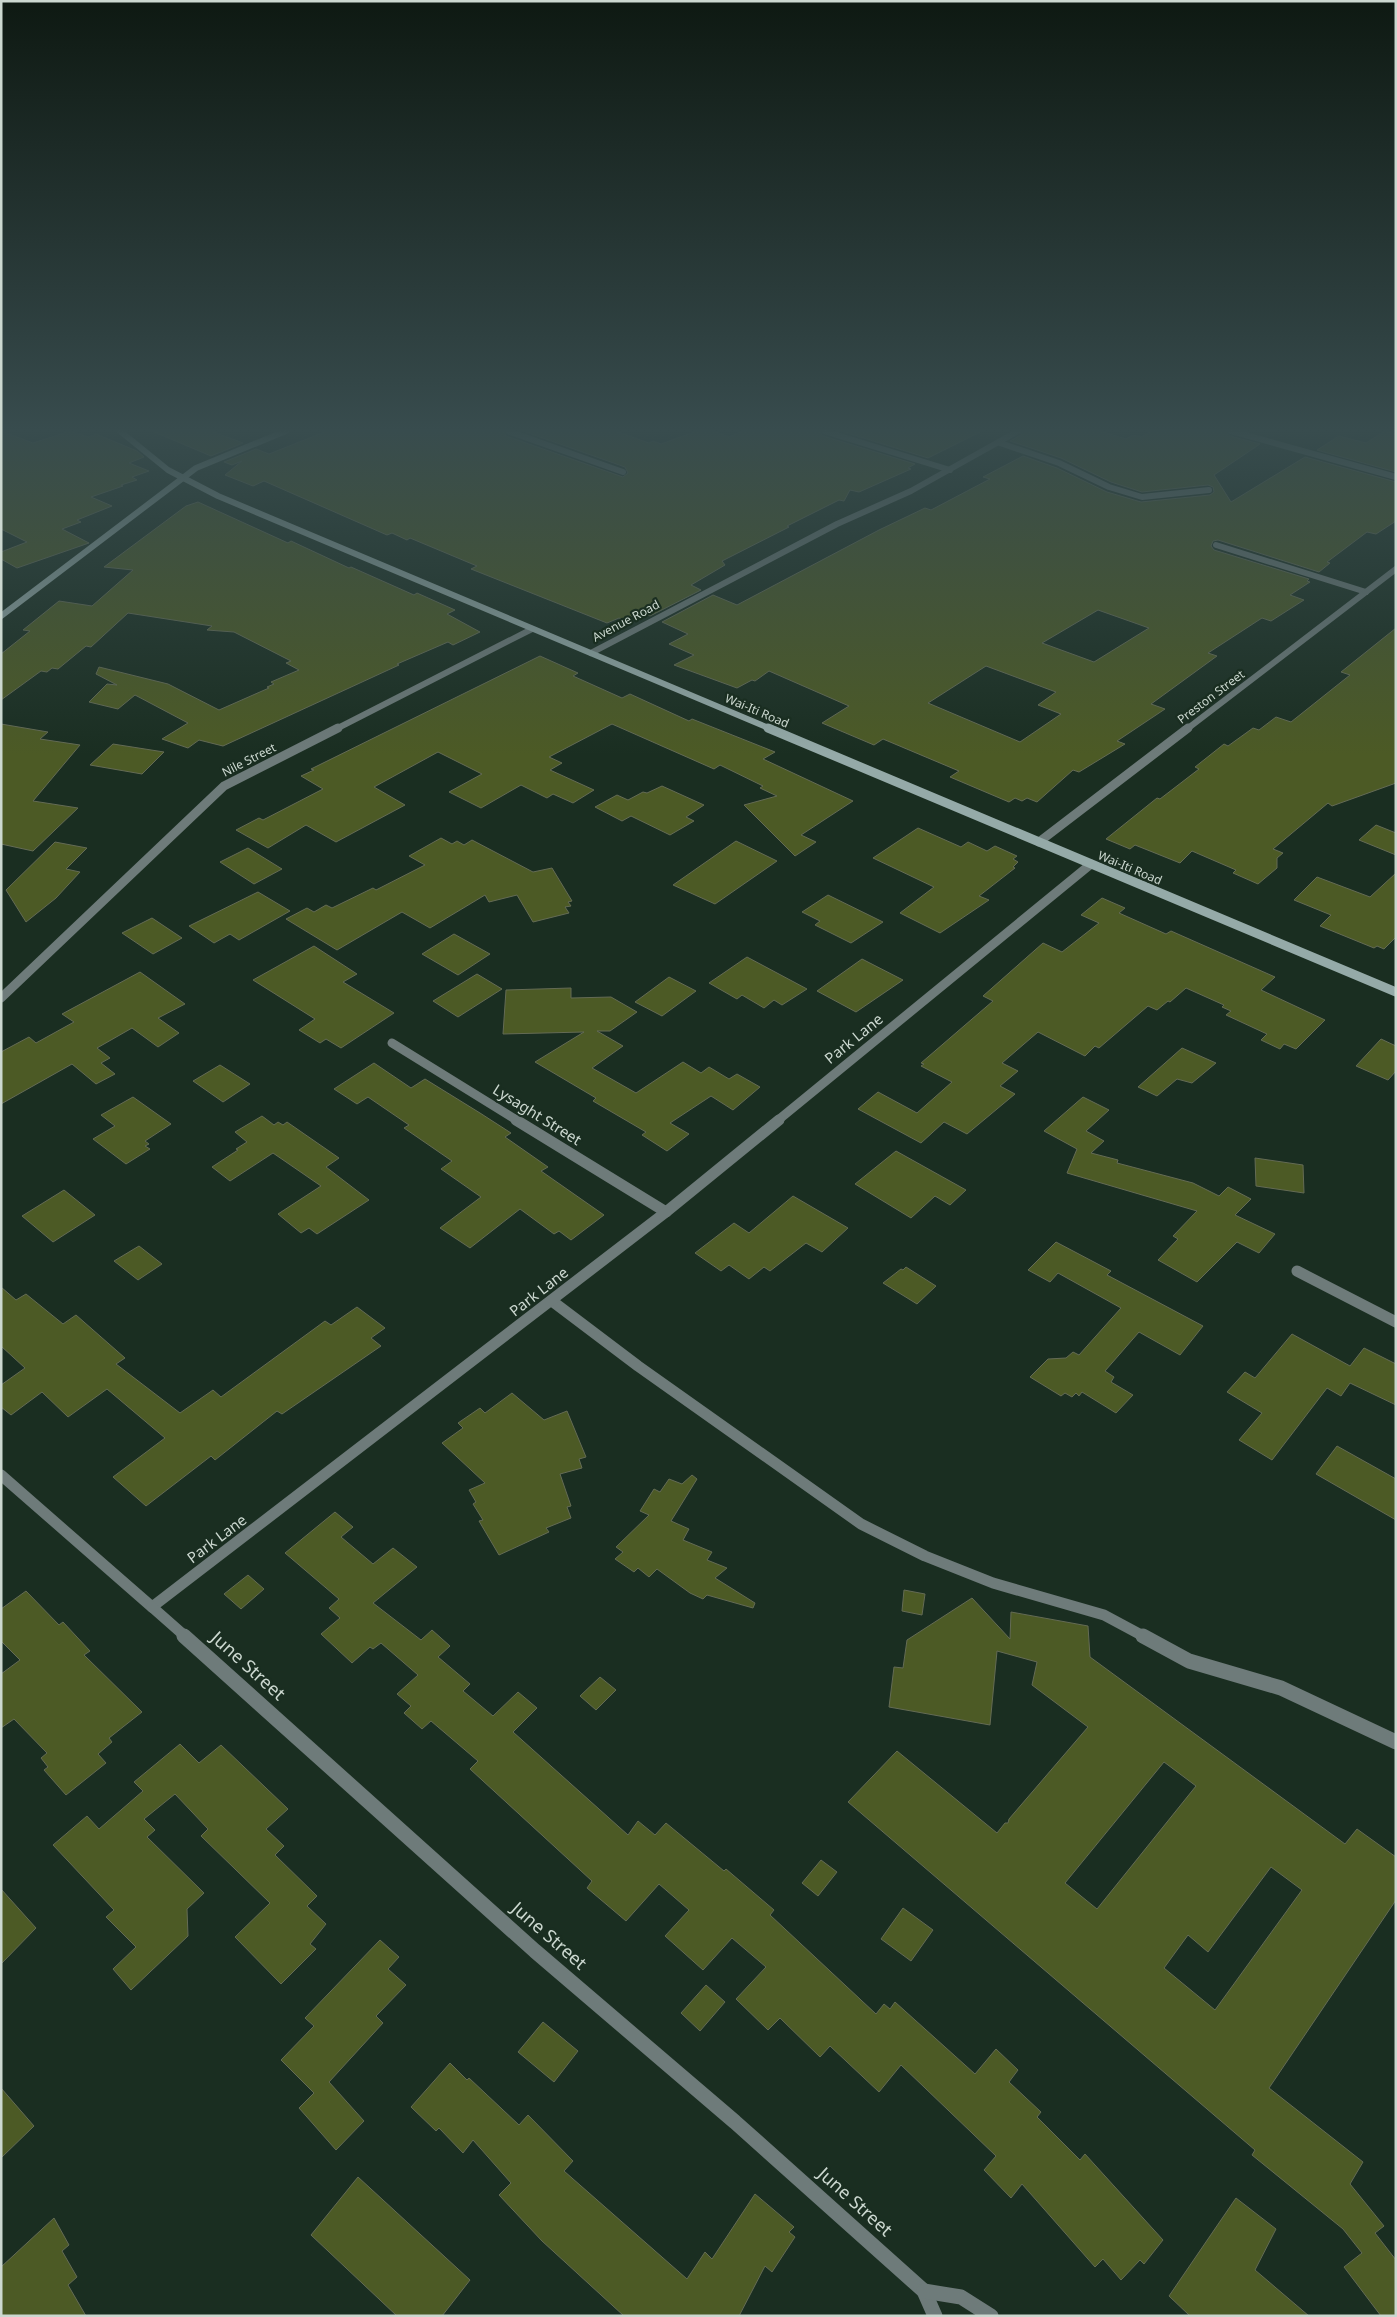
<svg xmlns="http://www.w3.org/2000/svg" width="1397" height="2317" viewBox="0 0 1397 2317" font-family="'Noto Sans',sans-serif">
	<style>
		.building { fill: #4c5a25; stroke: #646b55; fill-rule: evenodd }
		.lines { fill: none; stroke-linecap: round; stroke-linejoin: round }
		.lane-far2 { stroke: #6e7b7a; stroke-width: 6 }
		.lane-far1 { stroke: #6e7b7a; stroke-width: 11 }
		.lane { stroke: #6e7b7a; stroke-width: 15 }
		.street-far3 { stroke: #6e7b7a; stroke-width: 6 }
		.street-far2 { stroke: #6e7b7a; stroke-width: 9 }
		.street-far1 { stroke: #6e7b7a; stroke-width: 11 }
		.street { stroke: #6e7b7a; stroke-width: 15 }
		.secondary-far1 { stroke: #95aaa8; stroke-width: 6 }
		.secondary { stroke: #95aaa8; stroke-width: 9 }
		.labels { text-anchor: middle; stroke-width: 4.5; stroke-linejoin: round; paint-order: stroke }
		.far-street-label { font-size: 12px; fill: #ccd8d0; stroke: #1a2e21 }
		.street-label { font-size: 15px; fill: #ccd8d0; stroke: #1a2e21 }
		.near-street-label { font-size: 18px; fill: #ccd8d0; stroke: #1a2e21 }
	</style>
	<rect width="100%" height="100%" fill="#1a2e21"/>
	<g class="building">
		<path d="M 1,431 L 33,443 L 70,431 L 88,437 L 96,434 L 137,451 L 144,457 L 129,463 L 149,471 L 132,477 L 137,480 L 121,485 L 123,486 L 91,497 L 112,506 L 77,520 L 81,522 L 62,529 L 89,543 L 17,568 L 1,559 L 1,552 L 27,542 L 1,529 Z"/>
		<path d="M 152,431 L 211,431 L 243,443 L 211,456 Z"/>
		<path d="M 327,431 L 503,431 L 506,436 L 623,477 L 628,473 L 625,467 L 523,431 L 615,431 L 649,443 L 653,441 L 661,444 L 697,431 L 713,431 L 729,437 L 743,431 L 819,431 L 823,436 L 915,464 L 908,468 L 911,469 L 859,492 L 850,490 L 844,501 L 839,500 L 787,526 L 789,527 L 722,561 L 725,565 L 691,585 L 701,590 L 650,616 L 641,612 L 624,620 L 619,618 L 607,623 L 471,569 L 477,566 L 410,538 L 407,540 L 392,533 L 387,535 L 264,481 L 253,486 L 225,475 L 242,461 L 232,465 L 224,462 L 256,449 L 269,454 Z"/>
		<path d="M 841,431 L 982,431 L 928,458 Z"/>
		<path d="M 1023,431 L 1100,431 L 1126,439 L 1133,435 L 1141,437 L 1152,431 L 1226,431 L 1230,436 L 1260,444 L 1214,475 L 1231,502 L 1305,457 L 1396,482 L 1396,521 L 1376,534 L 1367,532 L 1327,562 L 1330,563 L 1319,572 L 1218,540 L 1213,541 L 1211,546 L 1214,550 L 1309,579 L 1307,581 L 1310,582 L 1290,595 L 1304,600 L 1271,621 L 1262,618 L 1208,653 L 1217,656 L 1151,704 L 1165,709 L 1117,741 L 1125,744 L 1079,772 L 1073,770 L 1037,802 L 1027,798 L 1022,801 L 1015,798 L 1009,802 L 950,777 L 959,771 L 883,739 L 874,745 L 822,723 L 849,706 L 769,671 L 755,681 L 752,680 L 737,688 L 674,665 L 694,655 L 669,644 L 688,634 L 662,622 L 713,595 L 737,605 L 879,530 L 925,508 L 931,510 L 990,479 L 983,477 L 1023,456 L 1057,468 L 1107,492 L 1141,502 L 1210,495 L 1214,492 L 1213,487 L 1208,485 L 1142,492 L 1111,482 L 1061,458 L 1010,441 L 1021,435 ZM 1098,610 L 1149,628 L 1094,662 L 1042,643 ZM 986,666 L 1056,692 L 1038,705 L 1061,714 L 1020,742 L 928,703 Z"/>
		<path d="M 1385,431 L 1396,434 L 1396,472 L 1317,450 L 1339,436 L 1366,443 Z"/>
		<path d="M 198,502 L 288,543 L 291,541 L 349,568 L 351,567 L 414,595 L 417,593 L 455,610 L 447,614 L 480,632 L 453,645 L 448,642 L 397,664 L 399,665 L 223,746 L 199,740 L 188,748 L 162,739 L 188,723 L 135,695 L 118,709 L 89,702 L 107,684 L 117,685 L 96,674 L 99,667 L 168,684 L 219,710 L 269,688 L 267,687 L 274,684 L 271,682 L 299,670 L 286,663 L 291,661 L 234,632 L 207,630 L 212,626 L 128,613 L 91,647 L 86,646 L 58,669 L 52,668 L 47,672 L 41,671 L 1,700 L 1,654 L 30,631 L 23,630 L 59,601 L 92,606 L 133,570 L 104,567 L 186,506 Z"/>
		<path d="M 1396,628 L 1396,783 L 1332,806 L 1328,803 L 1273,849 L 1283,853 L 1277,858 L 1277,868 L 1258,884 L 1233,873 L 1236,870 L 1192,851 L 1180,863 L 1135,845 L 1130,849 L 1106,839 L 1157,798 L 1160,799 L 1199,769 L 1195,767 L 1224,744 L 1228,746 L 1253,728 L 1259,730 L 1276,717 L 1291,722 L 1350,675 L 1341,672 Z"/>
		<path d="M 540,656 L 578,673 L 573,676 L 622,698 L 630,694 L 689,721 L 692,719 L 775,752 L 763,759 L 853,801 L 801,835 L 816,842 L 795,856 L 744,805 L 777,796 L 760,788 L 763,786 L 720,765 L 714,769 L 612,724 L 549,757 L 562,763 L 550,770 L 594,790 L 573,803 L 553,794 L 547,798 L 521,785 L 481,808 L 449,792 L 482,774 L 438,752 L 374,787 L 405,805 L 336,842 L 306,825 L 268,848 L 236,830 L 259,818 L 263,820 L 323,789 L 301,776 L 314,770 L 311,769 Z"/>
		<path d="M 1,724 L 48,732 L 40,739 L 80,745 L 33,801 L 78,808 L 33,851 L 1,844 Z"/>
		<path d="M 113,744 L 164,752 L 142,774 L 90,765 Z"/>
		<path d="M 662,786 L 704,805 L 686,817 L 694,821 L 670,835 L 631,816 L 622,821 L 595,807 L 617,795 L 628,800 L 643,792 L 647,793 Z"/>
		<path d="M 1376,825 L 1396,833 L 1396,855 L 1359,840 Z"/>
		<path d="M 918,828 L 961,847 L 968,842 L 987,851 L 995,846 L 1017,856 L 1013,859 L 1018,862 L 1013,867 L 1015,868 L 979,896 L 989,900 L 940,933 L 900,913 L 934,887 L 873,858 Z"/>
		<path d="M 441,838 L 452,844 L 457,841 L 464,845 L 472,840 L 533,872 L 552,868 L 572,901 L 568,902 L 571,906 L 565,907 L 569,913 L 533,922 L 517,895 L 489,902 L 485,895 L 430,928 L 402,912 L 337,950 L 286,919 L 307,908 L 314,912 L 326,905 L 332,908 L 373,888 L 376,890 L 425,865 L 409,856 Z"/>
		<path d="M 736,841 L 777,861 L 715,904 L 673,885 Z"/>
		<path d="M 55,842 L 87,848 L 66,869 L 80,872 L 56,898 L 26,922 L 6,890 Z"/>
		<path d="M 248,848 L 282,869 L 254,884 L 220,862 Z"/>
		<path d="M 1396,873 L 1396,937 L 1384,949 L 1377,946 L 1374,948 L 1320,926 L 1331,915 L 1294,900 L 1317,877 L 1370,897 Z"/>
		<path d="M 258,892 L 290,911 L 239,940 L 230,934 L 214,943 L 189,926 Z"/>
		<path d="M 828,895 L 883,922 L 851,943 L 815,925 L 820,921 L 802,912 Z"/>
		<path d="M 1102,898 L 1125,908 L 1119,913 L 1166,934 L 1171,931 L 1275,977 L 1261,990 L 1325,1020 L 1296,1049 L 1284,1044 L 1280,1049 L 1261,1040 L 1267,1034 L 1226,1015 L 1231,1011 L 1222,1007 L 1224,1005 L 1186,988 L 1170,1002 L 1168,1001 L 1157,1010 L 1148,1006 L 1099,1048 L 1095,1046 L 1085,1056 L 1038,1032 L 1002,1063 L 1018,1071 L 1000,1086 L 1015,1094 L 967,1134 L 944,1122 L 921,1143 L 858,1109 L 878,1092 L 917,1113 L 952,1082 L 921,1066 L 924,1064 L 921,1063 L 993,1001 L 983,996 L 1043,943 L 1062,952 L 1099,923 L 1081,915 Z"/>
		<path d="M 152,918 L 182,938 L 153,954 L 122,933 Z"/>
		<path d="M 454,934 L 490,954 L 458,975 L 422,954 Z"/>
		<path d="M 314,946 L 357,974 L 343,982 L 394,1013 L 341,1048 L 326,1039 L 320,1043 L 299,1030 L 315,1019 L 253,980 Z"/>
		<path d="M 747,957 L 807,989 L 782,1005 L 774,1000 L 764,1008 L 742,995 L 737,999 L 709,983 Z"/>
		<path d="M 862,959 L 903,980 L 856,1012 L 817,991 Z"/>
		<path d="M 140,972 L 185,1004 L 158,1018 L 179,1033 L 158,1047 L 132,1028 L 97,1048 L 110,1058 L 101,1063 L 115,1074 L 96,1084 L 72,1064 L 1,1104 L 1,1052 L 29,1037 L 36,1043 L 74,1022 L 62,1014 Z"/>
		<path d="M 477,974 L 502,989 L 458,1017 L 433,1001 Z"/>
		<path d="M 669,977 L 696,991 L 662,1016 L 635,1002 Z"/>
		<path d="M 571,988 L 571,998 L 611,997 L 637,1012 L 610,1031 L 597,1031 L 623,1046 L 592,1068 L 636,1093 L 683,1062 L 701,1073 L 709,1067 L 729,1079 L 737,1074 L 760,1087 L 733,1110 L 711,1096 L 670,1123 L 689,1134 L 667,1151 L 642,1135 L 646,1132 L 593,1101 L 596,1098 L 535,1062 L 584,1032 L 503,1034 L 506,990 Z"/>
		<path d="M 1381,1039 L 1396,1046 L 1396,1071 L 1388,1080 L 1356,1066 Z"/>
		<path d="M 1182,1048 L 1216,1063 L 1192,1083 L 1177,1079 L 1157,1096 L 1138,1087 Z"/>
		<path d="M 374,1063 L 411,1088 L 425,1079 L 480,1113 L 511,1133 L 505,1137 L 548,1167 L 541,1171 L 604,1215 L 571,1240 L 559,1231 L 554,1234 L 520,1209 L 470,1248 L 440,1228 L 481,1197 L 441,1169 L 452,1161 L 404,1128 L 409,1125 L 368,1097 L 357,1104 L 334,1089 Z"/>
		<path d="M 220,1065 L 250,1084 L 223,1102 L 193,1081 Z"/>
		<path d="M 133,1097 L 171,1124 L 145,1141 L 149,1144 L 145,1146 L 150,1149 L 126,1164 L 93,1139 L 115,1126 L 101,1115 Z"/>
		<path d="M 1083,1097 L 1109,1110 L 1086,1131 L 1104,1141 L 1091,1153 L 1118,1160 L 1117,1163 L 1193,1183 L 1219,1196 L 1228,1187 L 1251,1199 L 1235,1215 L 1275,1234 L 1259,1253 L 1237,1242 L 1197,1282 L 1158,1260 L 1178,1239 L 1173,1236 L 1197,1211 L 1067,1173 L 1077,1149 L 1044,1131 Z"/>
		<path d="M 262,1116 L 274,1125 L 278,1122 L 283,1125 L 287,1122 L 339,1158 L 326,1167 L 369,1200 L 317,1234 L 309,1228 L 301,1233 L 278,1214 L 321,1186 L 273,1153 L 230,1181 L 212,1167 L 238,1150 L 236,1149 L 247,1142 L 235,1132 Z"/>
		<path d="M 896,1151 L 966,1190 L 950,1205 L 935,1196 L 911,1218 L 855,1184 Z"/>
		<path d="M 1255,1158 L 1303,1165 L 1304,1193 L 1256,1186 Z"/>
		<path d="M 64,1190 L 95,1215 L 53,1242 L 22,1216 Z"/>
		<path d="M 793,1196 L 848,1228 L 822,1252 L 806,1243 L 770,1271 L 764,1267 L 749,1279 L 729,1265 L 721,1271 L 695,1253 L 734,1223 L 749,1233 Z"/>
		<path d="M 1056,1242 L 1111,1271 L 1107,1275 L 1203,1326 L 1180,1355 L 1139,1332 L 1105,1371 L 1114,1377 L 1111,1382 L 1133,1395 L 1116,1413 L 1082,1392 L 1079,1396 L 1076,1393 L 1072,1397 L 1065,1393 L 1061,1396 L 1030,1377 L 1048,1359 L 1066,1358 L 1073,1352 L 1079,1355 L 1121,1308 L 1058,1273 L 1050,1282 L 1028,1270 Z"/>
		<path d="M 139,1246 L 162,1264 L 138,1280 L 114,1261 Z"/>
		<path d="M 906,1267 L 936,1286 L 917,1304 L 883,1283 L 901,1269 L 903,1270 Z"/>
		<path d="M 1,1287 L 16,1300 L 26,1294 L 63,1324 L 76,1315 L 125,1358 L 116,1364 L 180,1413 L 213,1390 L 221,1397 L 325,1321 L 331,1325 L 357,1307 L 385,1328 L 371,1338 L 381,1346 L 282,1414 L 277,1411 L 215,1460 L 211,1456 L 146,1506 L 113,1477 L 165,1438 L 107,1389 L 68,1417 L 42,1392 L 11,1415 L 1,1407 L 1,1385 L 25,1368 L 1,1346 Z"/>
		<path d="M 1292,1334 L 1350,1366 L 1364,1348 L 1396,1364 L 1396,1405 L 1350,1383 L 1341,1396 L 1327,1388 L 1272,1460 L 1239,1440 L 1262,1413 L 1227,1392 L 1245,1372 L 1255,1378 Z"/>
		<path d="M 512,1393 L 544,1420 L 567,1411 L 586,1457 L 579,1459 L 582,1468 L 560,1474 L 571,1506 L 567,1507 L 571,1518 L 546,1528 L 549,1532 L 499,1555 L 479,1521 L 483,1520 L 473,1504 L 476,1502 L 469,1490 L 485,1483 L 442,1443 L 463,1428 L 458,1423 L 480,1408 L 485,1413 Z"/>
		<path d="M 1337,1446 L 1396,1479 L 1396,1520 L 1316,1474 Z"/>
		<path d="M 692,1475 L 697,1479 L 671,1521 L 689,1529 L 683,1540 L 712,1552 L 707,1560 L 727,1568 L 715,1578 L 755,1603 L 753,1608 L 707,1595 L 703,1599 L 690,1593 L 657,1569 L 649,1577 L 638,1568 L 634,1572 L 615,1559 L 623,1552 L 616,1547 L 649,1515 L 640,1511 L 654,1489 L 660,1492 L 669,1479 L 682,1484 Z"/>
		<path d="M 335,1512 L 353,1527 L 341,1537 L 373,1564 L 393,1548 L 417,1567 L 373,1603 L 421,1640 L 432,1630 L 450,1646 L 438,1657 L 470,1684 L 463,1691 L 493,1716 L 518,1692 L 537,1708 L 513,1732 L 628,1835 L 638,1821 L 655,1835 L 666,1823 L 724,1871 L 726,1869 L 774,1910 L 770,1915 L 876,2014 L 884,2004 L 890,2009 L 895,2002 L 975,2074 L 996,2049 L 1018,2070 L 1009,2082 L 1041,2112 L 1037,2117 L 1080,2160 L 1085,2154 L 1163,2240 L 1144,2264 L 1140,2260 L 1121,2280 L 1103,2259 L 1095,2267 L 1022,2184 L 1011,2198 L 984,2170 L 996,2156 L 901,2065 L 879,2092 L 830,2046 L 820,2057 L 780,2018 L 768,2030 L 736,1999 L 766,1967 L 732,1938 L 703,1970 L 665,1936 L 689,1910 L 659,1884 L 626,1921 L 587,1888 L 592,1881 L 470,1769 L 478,1761 L 431,1721 L 422,1729 L 404,1713 L 411,1706 L 397,1694 L 418,1675 L 381,1643 L 373,1649 L 370,1647 L 352,1663 L 321,1634 L 340,1618 L 329,1608 L 339,1599 L 285,1553 Z"/>
		<path d="M 248,1575 L 264,1589 L 241,1609 L 224,1594 Z"/>
		<path d="M 904,1590 L 925,1594 L 922,1615 L 902,1611 Z"/>
		<path d="M 26,1591 L 59,1625 L 63,1622 L 90,1651 L 84,1655 L 142,1712 L 109,1738 L 112,1742 L 98,1754 L 106,1763 L 66,1795 L 44,1770 L 48,1767 L 41,1758 L 47,1753 L 14,1719 L 1,1728 L 1,1674 L 20,1660 L 1,1641 L 1,1609 Z"/>
		<path d="M 972,1598 L 1010,1639 L 1011,1612 L 1088,1626 L 1090,1657 L 1345,1844 L 1357,1829 L 1396,1857 L 1396,1900 L 1269,2088 L 1363,2162 L 1350,2184 L 1384,2226 L 1375,2233 L 1396,2260 L 1396,2316 L 1381,2316 L 1344,2267 L 1362,2253 L 1343,2229 L 1252,2155 L 1255,2150 L 848,1802 L 897,1751 L 997,1833 L 1005,1823 L 1008,1823 L 1009,1819 L 1088,1727 L 1032,1685 L 1037,1662 L 997,1651 L 990,1725 L 889,1707 L 894,1667 L 903,1668 L 907,1640 ZM 1164,1762 L 1196,1786 L 1097,1909 L 1065,1883 ZM 1271,1867 L 1302,1890 L 1215,2010 L 1164,1968 L 1188,1935 L 1208,1952 Z"/>
		<path d="M 600,1677 L 616,1690 L 596,1710 L 580,1696 Z"/>
		<path d="M 180,1744 L 199,1763 L 221,1745 L 288,1809 L 266,1829 L 284,1846 L 275,1855 L 317,1896 L 307,1906 L 326,1924 L 310,1944 L 316,1949 L 281,1984 L 235,1937 L 270,1903 L 201,1836 L 208,1829 L 175,1794 L 144,1819 L 155,1830 L 147,1837 L 204,1893 L 187,1909 L 188,1936 L 131,1990 L 113,1969 L 136,1947 L 106,1917 L 114,1910 L 53,1845 L 87,1816 L 99,1829 L 143,1791 L 134,1782 Z"/>
		<path d="M 821,1860 L 837,1872 L 818,1896 L 802,1883 Z"/>
		<path d="M 1,1889 L 36,1928 L 1,1964 Z"/>
		<path d="M 903,1908 L 933,1930 L 911,1961 L 881,1939 Z"/>
		<path d="M 380,1940 L 399,1957 L 388,1969 L 406,1985 L 376,2016 L 383,2023 L 329,2082 L 364,2121 L 336,2150 L 299,2108 L 314,2093 L 281,2060 L 314,2026 L 305,2018 Z"/>
		<path d="M 706,1985 L 725,2002 L 700,2031 L 681,2013 Z"/>
		<path d="M 543,2022 L 578,2051 L 554,2082 L 518,2052 Z"/>
		<path d="M 450,2063 L 467,2080 L 469,2078 L 519,2125 L 528,2115 L 573,2161 L 564,2171 L 687,2279 L 705,2252 L 712,2259 L 755,2194 L 794,2227 L 789,2232 L 795,2237 L 772,2272 L 765,2266 L 739,2316 L 624,2316 L 542,2241 L 499,2195 L 511,2183 L 473,2140 L 463,2153 L 439,2128 L 436,2131 L 411,2107 Z"/>
		<path d="M 1,2088 L 34,2126 L 1,2158 Z"/>
		<path d="M 358,2177 L 470,2280 L 442,2316 L 397,2316 L 311,2235 Z"/>
		<path d="M 1236,2198 L 1276,2229 L 1255,2270 L 1309,2316 L 1190,2316 L 1169,2296 Z"/>
		<path d="M 54,2218 L 69,2245 L 62,2251 L 77,2277 L 68,2285 L 86,2316 L 1,2316 L 1,2267 Z"/>
	</g>
	<g class="lines">
		<path class="lane-far2" d="M 1000,443 L 1059,463 L 1109,487 L 1142,497 L 1209,490"/>
		<path class="lane-far1" d="M 552,1301 L 638,1366 L 861,1524 L 925,1556 L 993,1583 L 1104,1615 L 1145,1637"/>
		<path class="lane" d="M 1143,1636 L 1189,1661 L 1281,1688 L 1396,1742"/>
		<g class="street-far3">
			<path d="M 508,431 L 623,472"/>
			<path d="M 824,431 L 950,470"/>
			<path d="M 1231,431 L 1396,477"/>
			<path d="M 1216,545 L 1366,592"/>
			<path d="M 591,653 L 837,524 L 911,491 L 1018,431"/>
			<path d="M 336,729 L 532,629"/>
			<path d="M 1187,729 L 1396,569"/>
		</g>
		<g class="street-far2">
			<path d="M 1039,842 L 1188,728"/>
			<path d="M 1,998 L 224,786 L 338,728"/>
			<path d="M 392,1043 L 518,1121"/>
			<path d="M 777,1121 L 1091,864"/>
		</g>
		<g class="street-far1">
			<path d="M 516,1120 L 666,1212"/>
			<path d="M 1297,1271 L 1396,1322"/>
			<path d="M 1,1475 L 152,1607 L 666,1212 L 779,1120"/>
			<path d="M 152,1607 L 186,1637"/>
		</g>
		<g class="street">
			<path d="M 184,1636 L 535,1951 L 735,2122 L 924,2291 L 935,2316"/>
			<path d="M 924,2291 L 961,2297 L 991,2316"/>
		</g>
		<g class="secondary-far1">
			<path d="M 120,431 L 168,470 L 218,496 L 771,729"/>
			<path d="M 1,616 L 196,468 L 286,431"/>
		</g>
		<path class="secondary" d="M 768,728 L 1396,992"/>
	</g>
	<linearGradient id="sky" x2="0" y2="1"><stop stop-color="#0e1912"/><stop offset="0.57" stop-color="#384c4e"/><stop offset="1" stop-color="#384c4e" stop-opacity="0"/></linearGradient>
	<rect width="1397" height="755" fill="url(#sky)"/>
	<g class="labels">
		<g class="far-street-label">
			<text transform="translate(626 621) rotate(-28)" y="4">Avenue Road</text>
			<text transform="translate(1211 697) rotate(-37)" y="4">Preston Street</text>
			<text transform="translate(757 711) rotate(23)" y="4">Wai-Iti Road</text>
			<text transform="translate(249 760) rotate(-27)" y="4">Nile Street</text>
			<text transform="translate(1130 868) rotate(23)" y="4">Wai-Iti Road</text>
		</g>
		<g class="street-label">
			<text transform="translate(854 1039) rotate(-39)" y="5">Park Lane</text>
			<text transform="translate(537 1115) rotate(32)" y="5">Lysaght Street</text>
			<text transform="translate(539 1292) rotate(-38)" y="5">Park Lane</text>
			<text transform="translate(217 1539) rotate(-37)" y="5">Park Lane</text>
		</g>
		<g class="near-street-label">
			<text transform="translate(248 1666) rotate(42)" y="6">June Street</text>
			<text transform="translate(549 1936) rotate(41)" y="6">June Street</text>
			<text transform="translate(855 2202) rotate(42)" y="6">June Street</text>
		</g>
	</g>
	<rect width="1397" height="2317" fill="none" stroke="#ccd8d0" stroke-width="5"/>
</svg>
